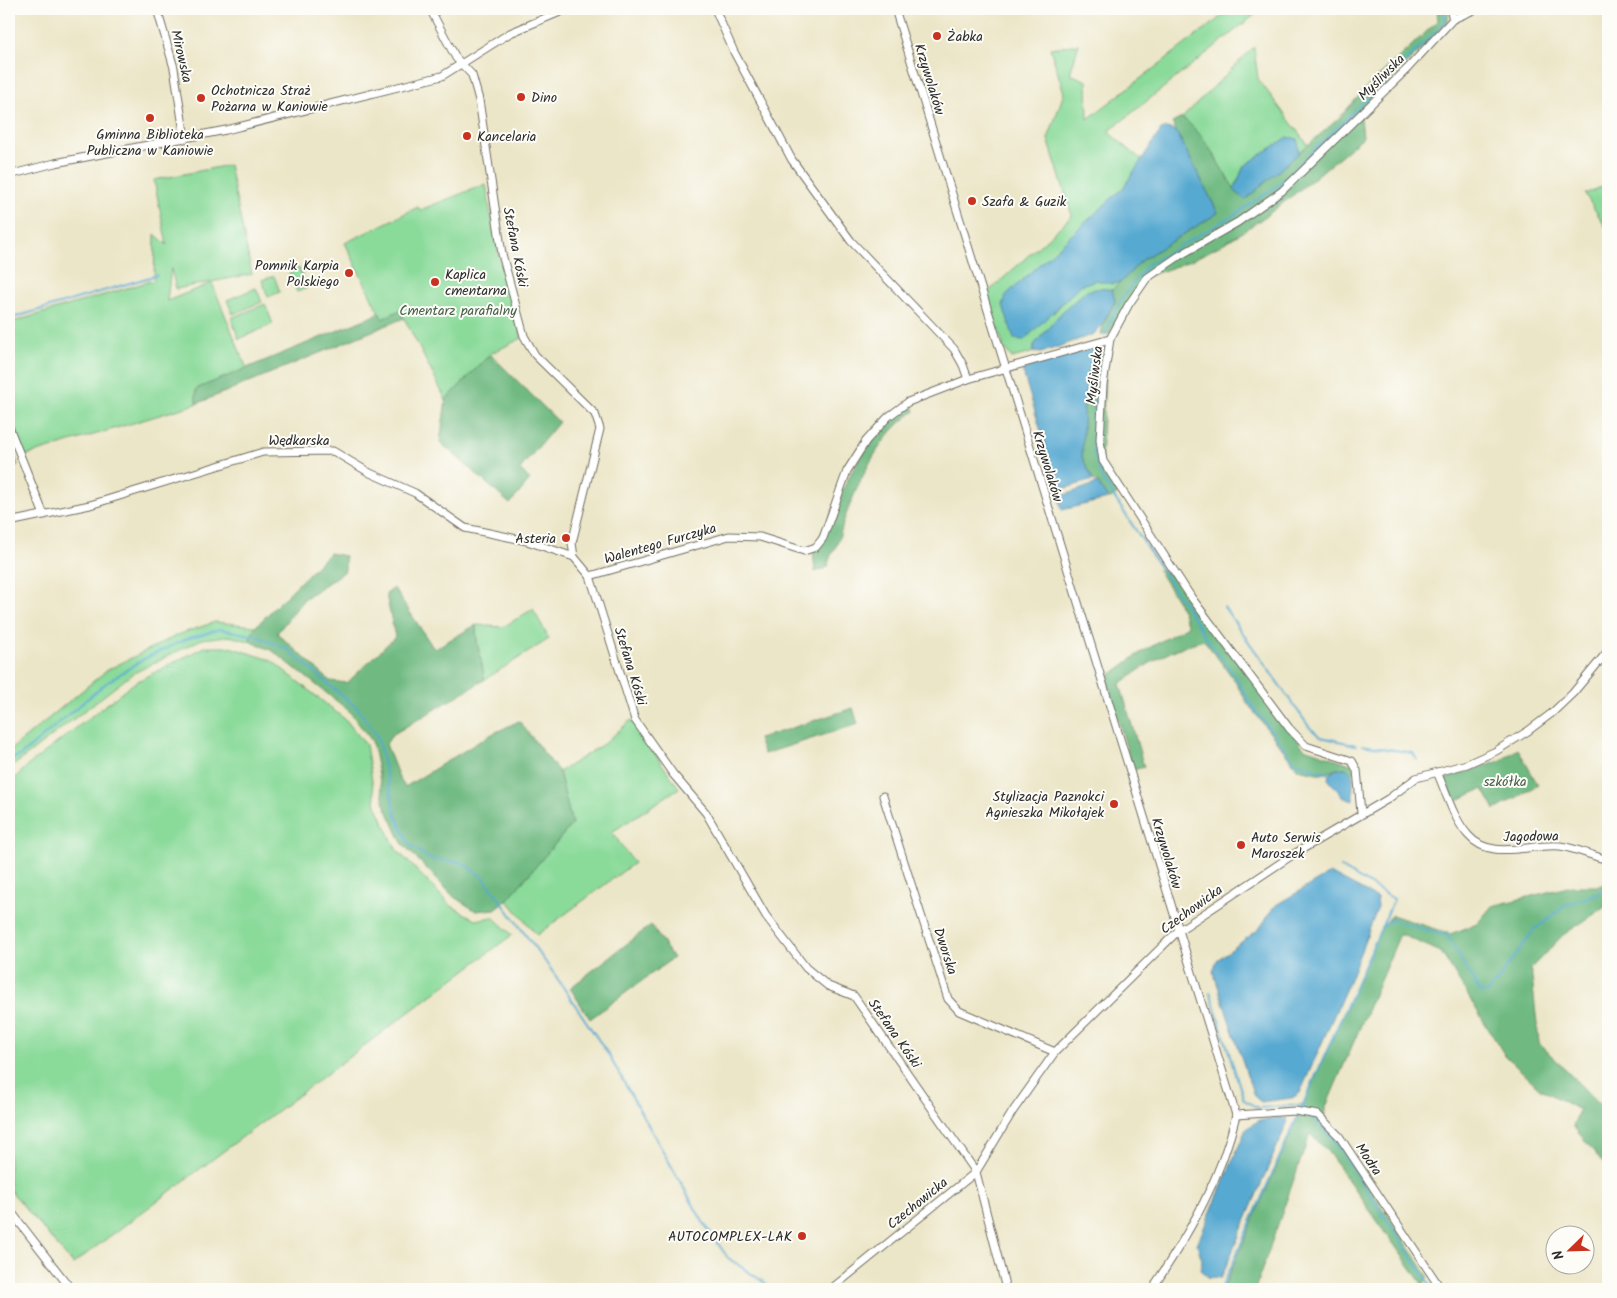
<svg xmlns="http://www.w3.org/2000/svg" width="1617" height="1298" viewBox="0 0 1617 1298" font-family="Kalam,sans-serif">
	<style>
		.green { fill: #8ada9a; stroke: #5a8262 }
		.forest { fill: #6fba82; stroke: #4d7256 }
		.water { fill: #56a9d1; stroke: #406a7e }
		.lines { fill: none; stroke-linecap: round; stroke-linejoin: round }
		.stream { stroke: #56a9d1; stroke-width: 2 }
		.minor-casing { stroke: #6f6c62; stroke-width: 9 }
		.minor { stroke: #fff; stroke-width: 7 }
		.poi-dot { fill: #c8321e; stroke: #fdfcf7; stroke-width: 2 }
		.labels { text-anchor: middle; stroke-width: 4; stroke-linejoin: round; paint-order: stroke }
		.poi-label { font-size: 14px; fill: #2b2b2b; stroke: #fdfcf7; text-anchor: start }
		.street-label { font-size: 14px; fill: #2b2b2b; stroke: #fdfcf7 }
		.park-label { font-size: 14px; fill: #48604c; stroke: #fdfcf7 }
	</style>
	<rect width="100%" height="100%" fill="#fdfcf7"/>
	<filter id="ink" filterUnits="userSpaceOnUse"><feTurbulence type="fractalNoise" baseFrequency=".02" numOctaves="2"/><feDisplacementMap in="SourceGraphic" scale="10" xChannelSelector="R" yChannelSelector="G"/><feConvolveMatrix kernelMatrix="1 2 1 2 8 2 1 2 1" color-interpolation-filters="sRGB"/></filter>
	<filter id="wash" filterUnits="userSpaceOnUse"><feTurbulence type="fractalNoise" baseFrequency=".0096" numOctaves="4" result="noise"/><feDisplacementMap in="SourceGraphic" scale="20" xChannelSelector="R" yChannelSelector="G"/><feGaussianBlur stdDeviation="1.12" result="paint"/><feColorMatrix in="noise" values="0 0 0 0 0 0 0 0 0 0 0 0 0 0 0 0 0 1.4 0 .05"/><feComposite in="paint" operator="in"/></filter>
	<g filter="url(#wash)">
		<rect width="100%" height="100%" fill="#ece6c8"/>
		<g class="green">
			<path d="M 1231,9 L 1262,9 L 1108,132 L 1142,160 L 1123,188 L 1053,314 C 1064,302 1079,279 1097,280 C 1106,281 1111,284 1121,282 L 1112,290 L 1101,288 L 1061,313 L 1034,345 L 1034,352 L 1012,358 L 1004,348 L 987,293 L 1072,216 L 1048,139 L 1064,93 L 1050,48 L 1079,44 L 1070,74 L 1087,81 L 1088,119 Z"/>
			<path d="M 1254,47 L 1258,79 L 1308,145 L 1299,153 L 1298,139 L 1244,166 L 1234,190 L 1225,178 L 1214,154 L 1182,118 Z"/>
			<path d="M 229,165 L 252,274 L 176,289 L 171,268 L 167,301 L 212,283 L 247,369 L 196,389 L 196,404 L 24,456 L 9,417 L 9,323 L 154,280 L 155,234 L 167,245 L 154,180 Z"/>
			<path d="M 486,184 C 494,237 504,288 522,338 L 490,354 L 446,400 L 400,310 L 382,319 L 345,243 L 418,207 L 420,210 Z"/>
			<path d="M 1608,184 L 1608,231 L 1585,194 Z"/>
			<path d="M 299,268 L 307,288 L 297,292 L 289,273 Z"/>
			<path d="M 274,276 L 280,292 L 268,297 L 262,280 Z"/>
			<path d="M 256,288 L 262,302 L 233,314 L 227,300 Z"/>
			<path d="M 265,304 L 273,324 L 239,339 L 231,318 Z"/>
			<path d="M 9,440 L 18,465 L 9,468 Z"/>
			<path d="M 533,609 L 549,639 L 484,680 C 483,661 475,644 476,625 L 503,627 Z"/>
			<path d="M 215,622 L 256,626 L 249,641 L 229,636 L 202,639 L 132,674 L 9,769 L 9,751 L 107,670 L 180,634 Z"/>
			<path d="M 204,647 L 230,647 L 271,660 L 346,720 L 366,745 L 376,805 L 396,849 L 450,905 L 476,920 L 493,917 L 512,935 L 73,1264 L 9,1189 L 9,784 L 26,767 L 134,683 Z"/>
			<path d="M 631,720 L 679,788 L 612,832 L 634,863 L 537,935 L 507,900 L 572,824 L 559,772 L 605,743 Z"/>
		</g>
		<g class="forest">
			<path d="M 1437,9 L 1447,9 L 1449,14 L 1446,24 L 1374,98 L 1361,118 L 1363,137 C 1297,192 1231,254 1146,276 L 1109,334 L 1101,335 L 1103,324 L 1115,301 L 1112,290 L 1143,259 L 1218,213 L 1172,123 L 1182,118 C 1212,138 1219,175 1245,200 L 1339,118 L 1367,87 L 1438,21 Z"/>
			<path d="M 400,310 L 404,318 L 196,404 L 196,389 L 380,313 L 382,319 Z"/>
			<path d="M 1106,346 L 1101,463 L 1118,494 L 1108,499 L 1098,483 L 1093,480 L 1082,457 L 1084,399 L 1093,348 Z"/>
			<path d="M 490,354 L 559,422 L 520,469 L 530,480 L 510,504 L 440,442 L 446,400 Z"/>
			<path d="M 913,405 L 915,411 C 881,433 862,475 847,512 C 842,523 841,535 836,546 C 832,554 829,557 828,567 L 815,572 L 813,551 L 851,473 L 868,444 L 888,420 Z"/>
			<path d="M 329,553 L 345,556 L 345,571 L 304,599 L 277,633 L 330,681 L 347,683 L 395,637 L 386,594 L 394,588 L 434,649 L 476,625 C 475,644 483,661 484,680 L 392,735 L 386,744 L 399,778 L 405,787 L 490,735 L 519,721 L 559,772 L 572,824 L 507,900 L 495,909 L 476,911 L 454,897 L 402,843 L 385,806 L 372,741 L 348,710 L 273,651 L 249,641 L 256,626 Z"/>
			<path d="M 1158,570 L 1170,574 L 1304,748 L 1351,764 L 1355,771 L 1353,775 L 1346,768 L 1337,769 L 1322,774 L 1298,769 L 1248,704 L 1233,678 L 1204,640 C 1172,648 1146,664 1120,684 L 1144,767 L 1133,770 L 1106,678 L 1140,653 L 1188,626 L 1179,603 Z"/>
			<path d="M 853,708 L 858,724 L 764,754 L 758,739 Z"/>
			<path d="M 1518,749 L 1538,785 L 1495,810 L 1483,789 L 1455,801 L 1445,779 L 1500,761 Z"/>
			<path d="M 1608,882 L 1608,905 L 1563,935 L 1531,968 L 1539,1043 L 1608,1113 L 1608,1169 L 1573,1126 L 1579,1110 L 1539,1088 L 1504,1054 L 1441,952 L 1400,934 L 1325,1109 L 1324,1124 L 1336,1137 L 1428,1276 L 1423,1285 L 1328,1152 L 1310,1134 L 1255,1289 L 1223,1289 L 1380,930 L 1392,915 L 1450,934 L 1477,924 L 1492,906 L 1572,886 L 1600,886 Z"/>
			<path d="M 651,925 L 673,958 L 590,1019 L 570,988 Z"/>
		</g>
		<g class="water">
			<path d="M 1167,128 L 1176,131 L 1218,213 L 1143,259 L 1121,282 L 1112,284 L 1096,280 L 1081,285 L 1024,340 L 1014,339 L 1003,305 L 1006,295 L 1123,188 L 1161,130 Z"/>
			<path d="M 1288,137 L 1298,139 L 1299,153 L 1245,200 L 1234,190 L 1244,166 Z"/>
			<path d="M 1101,288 L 1112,290 L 1115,301 L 1103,324 L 1094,334 L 1041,353 L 1034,352 L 1034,345 L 1061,313 L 1086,291 Z"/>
			<path d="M 1093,348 L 1084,399 L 1082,457 L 1093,480 L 1062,489 L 1057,484 L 1022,369 Z"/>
			<path d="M 1098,483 L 1108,499 L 1062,510 L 1059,497 Z"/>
			<path d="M 1346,768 L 1353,775 L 1353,801 L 1344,798 L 1328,779 L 1329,774 L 1337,769 Z"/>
			<path d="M 1330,873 L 1377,898 L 1378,907 L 1350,979 L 1300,1093 L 1292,1098 L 1261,1102 L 1254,1096 L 1213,971 L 1217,960 L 1259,929 L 1276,905 Z"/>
			<path d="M 1281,1117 L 1288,1121 L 1221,1278 L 1208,1277 L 1200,1270 L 1202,1260 L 1197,1244 L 1246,1129 L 1258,1121 Z"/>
		</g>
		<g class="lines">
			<g class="stream">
				<path d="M 9,319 L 157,275"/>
				<path d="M 1104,335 L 1122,298 L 1147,265 L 1236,214 L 1277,186 L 1444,24 L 1445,14 L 1441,9"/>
				<path d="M 1102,345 C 1097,389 1083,439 1103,480 L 1205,636 L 1235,676 L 1250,703 L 1295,762 L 1329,774"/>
				<path d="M 1224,607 L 1310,728 L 1321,737 L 1356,745"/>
				<path d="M 1362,745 L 1413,753 L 1417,760"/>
				<path d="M 9,760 L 21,755 L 106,683 L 142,660 L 186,639 L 220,629 L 256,636 L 287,649 L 358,709 L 377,736 L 396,815 L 409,844 L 429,859 L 461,862 L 484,878 L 555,975 L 608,1054 L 703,1222 L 728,1258 L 774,1289"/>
				<path d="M 1381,927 L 1391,920 L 1448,936 L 1480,993 L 1489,992 L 1534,930 L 1566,905 L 1608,890"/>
				<path d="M 1210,992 L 1244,1100 L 1258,1108 L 1303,1105 L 1306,1111"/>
				<path d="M 1301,1109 L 1394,899 L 1340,867"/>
				<path d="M 1308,1115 L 1318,1123 L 1332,1139 L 1433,1289"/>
				<path d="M 1221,1289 L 1299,1113"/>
			</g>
		</g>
	</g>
	<g filter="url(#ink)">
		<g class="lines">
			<g class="minor-casing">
				<g id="minor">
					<path d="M 157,9 L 174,68 L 185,139"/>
					<path d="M 430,9 L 456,58 L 472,75 L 479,100 L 502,254 L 524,336 L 535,355 L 595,414 L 600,429 L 572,543 L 574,557 L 590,576 L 635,720 L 673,774 L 706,813 L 766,916 L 806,968 L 828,986 L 854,996 L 976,1172 L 1006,1289"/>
					<path d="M 715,9 L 734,52 L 792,160 L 851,241 L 954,349 L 963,365 L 968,379"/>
					<path d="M 895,9 L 1236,1115 C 1222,1177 1190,1231 1156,1283"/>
					<path d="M 1450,9 L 1453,19"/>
					<path d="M 9,175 L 55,163 L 226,130 L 442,76 L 510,33 L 567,9"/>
					<path d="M 9,427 L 44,515"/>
					<path d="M 9,522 L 90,505 L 263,452 L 333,451 L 370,473 L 415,493 L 465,528 L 527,541 L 574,557"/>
					<path d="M 590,576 L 729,536 L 760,537 L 804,551 L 816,547 L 823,538 L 847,471 L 866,441 L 888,417 L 908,402 L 968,379 L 1110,339"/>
					<path d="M 1437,772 C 1446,792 1453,818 1468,835 C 1491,862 1530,843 1560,846 C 1574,848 1588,854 1601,858 L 1608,858"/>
					<path d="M 883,796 L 948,999 L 959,1011 L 1055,1052"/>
					<path d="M 1361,813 L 1357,770 L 1352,761 L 1306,746 L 1289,728 L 1191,597 L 1103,461 L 1100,440 L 1103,385 L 1110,339 L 1129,304 L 1147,278 L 1179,256 L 1238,222 L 1282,191 L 1408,68 L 1453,19 L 1476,9"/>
					<path d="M 1236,1115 L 1295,1111 L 1318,1115 L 1339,1136 L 1441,1289"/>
					<path d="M 9,1209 L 71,1289"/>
					<path d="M 831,1289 L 976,1172 L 1013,1111 L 1055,1052 L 1178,931 L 1294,854 L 1388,799 L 1416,778 L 1467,764 L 1496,751 L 1528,731 L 1552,713 L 1573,693 L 1608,651"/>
				</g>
			</g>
			<use href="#minor" class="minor"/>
		</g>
	</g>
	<g class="poi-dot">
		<circle cx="937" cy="36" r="5"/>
		<circle cx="521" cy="97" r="5"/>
		<circle cx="201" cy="98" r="5"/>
		<circle cx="150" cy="118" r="5"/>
		<circle cx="467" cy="136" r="5"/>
		<circle cx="972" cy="201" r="5"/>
		<circle cx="349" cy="273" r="5"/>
		<circle cx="435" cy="282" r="5"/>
		<circle cx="566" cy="538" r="5"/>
		<circle cx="1114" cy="804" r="5"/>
		<circle cx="1241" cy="845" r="5"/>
		<circle cx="802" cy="1236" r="5"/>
	</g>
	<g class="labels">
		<g class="poi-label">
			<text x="947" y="41">Żabka</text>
			<text x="211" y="95">Ochotnicza Straż<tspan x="211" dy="16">Pożarna w Kaniowie</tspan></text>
			<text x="531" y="102">Dino</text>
			<text x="150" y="139" text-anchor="middle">Gminna Biblioteka<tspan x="150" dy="16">Publiczna w Kaniowie</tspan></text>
			<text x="477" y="141">Kancelaria</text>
			<text x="982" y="206">Szafa &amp; Guzik</text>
			<text x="339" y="270" text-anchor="end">Pomnik Karpia<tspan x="339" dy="16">Polskiego</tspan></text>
			<text x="445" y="279">Kaplica<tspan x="445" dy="16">cmentarna</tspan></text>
			<text x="556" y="543" text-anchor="end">Asteria</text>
			<text x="1104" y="801" text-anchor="end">Stylizacja Paznokci<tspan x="1104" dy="16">Agnieszka Mikołajek</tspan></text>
			<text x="1251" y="842">Auto Serwis<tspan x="1251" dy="16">Maroszek</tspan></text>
			<text x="792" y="1241" text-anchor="end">AUTOCOMPLEX-LAK</text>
		</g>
		<g class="street-label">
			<text transform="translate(182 56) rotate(77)" y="5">Mirowska</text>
			<text transform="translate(1381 77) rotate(-45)" y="5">Myśliwska</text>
			<text transform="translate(930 79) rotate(73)" y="5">Krzywolaków</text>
			<text transform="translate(516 247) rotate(79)" y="5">Stefana Kóski</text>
			<text transform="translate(1094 375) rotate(-83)" y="5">Myśliwska</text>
			<text x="299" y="445">Wędkarska</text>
			<text transform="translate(1048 466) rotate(73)" y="5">Krzywolaków</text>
			<text transform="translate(660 543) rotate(-16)" y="5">Walentego Furczyka</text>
			<text transform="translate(631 666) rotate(73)" y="5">Stefana Kóski</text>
			<text transform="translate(1531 836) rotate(-1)" y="5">Jagodowa</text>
			<text transform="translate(1167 853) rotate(73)" y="5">Krzywolaków</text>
			<text transform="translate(1191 909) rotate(-36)" y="5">Czechowicka</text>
			<text transform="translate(946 951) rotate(72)" y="5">Dworska</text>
			<text transform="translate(895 1033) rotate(55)" y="5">Stefana Kóski</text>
			<text transform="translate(1369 1159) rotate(56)" y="5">Modra</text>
			<text transform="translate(917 1203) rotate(-39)" y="5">Czechowicka</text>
		</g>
		<g class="park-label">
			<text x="458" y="315">Cmentarz parafialny</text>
			<text x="1505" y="786">szkółka</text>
		</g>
	</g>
	<rect width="1617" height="1298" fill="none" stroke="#fdfcf7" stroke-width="30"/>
	<g transform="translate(1570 1250) rotate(247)"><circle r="24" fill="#fdfcf7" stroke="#a9a8a5"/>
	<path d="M0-4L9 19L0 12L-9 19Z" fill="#c8321e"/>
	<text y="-8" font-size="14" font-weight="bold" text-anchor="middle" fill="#2b2b2b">N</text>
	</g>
</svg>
